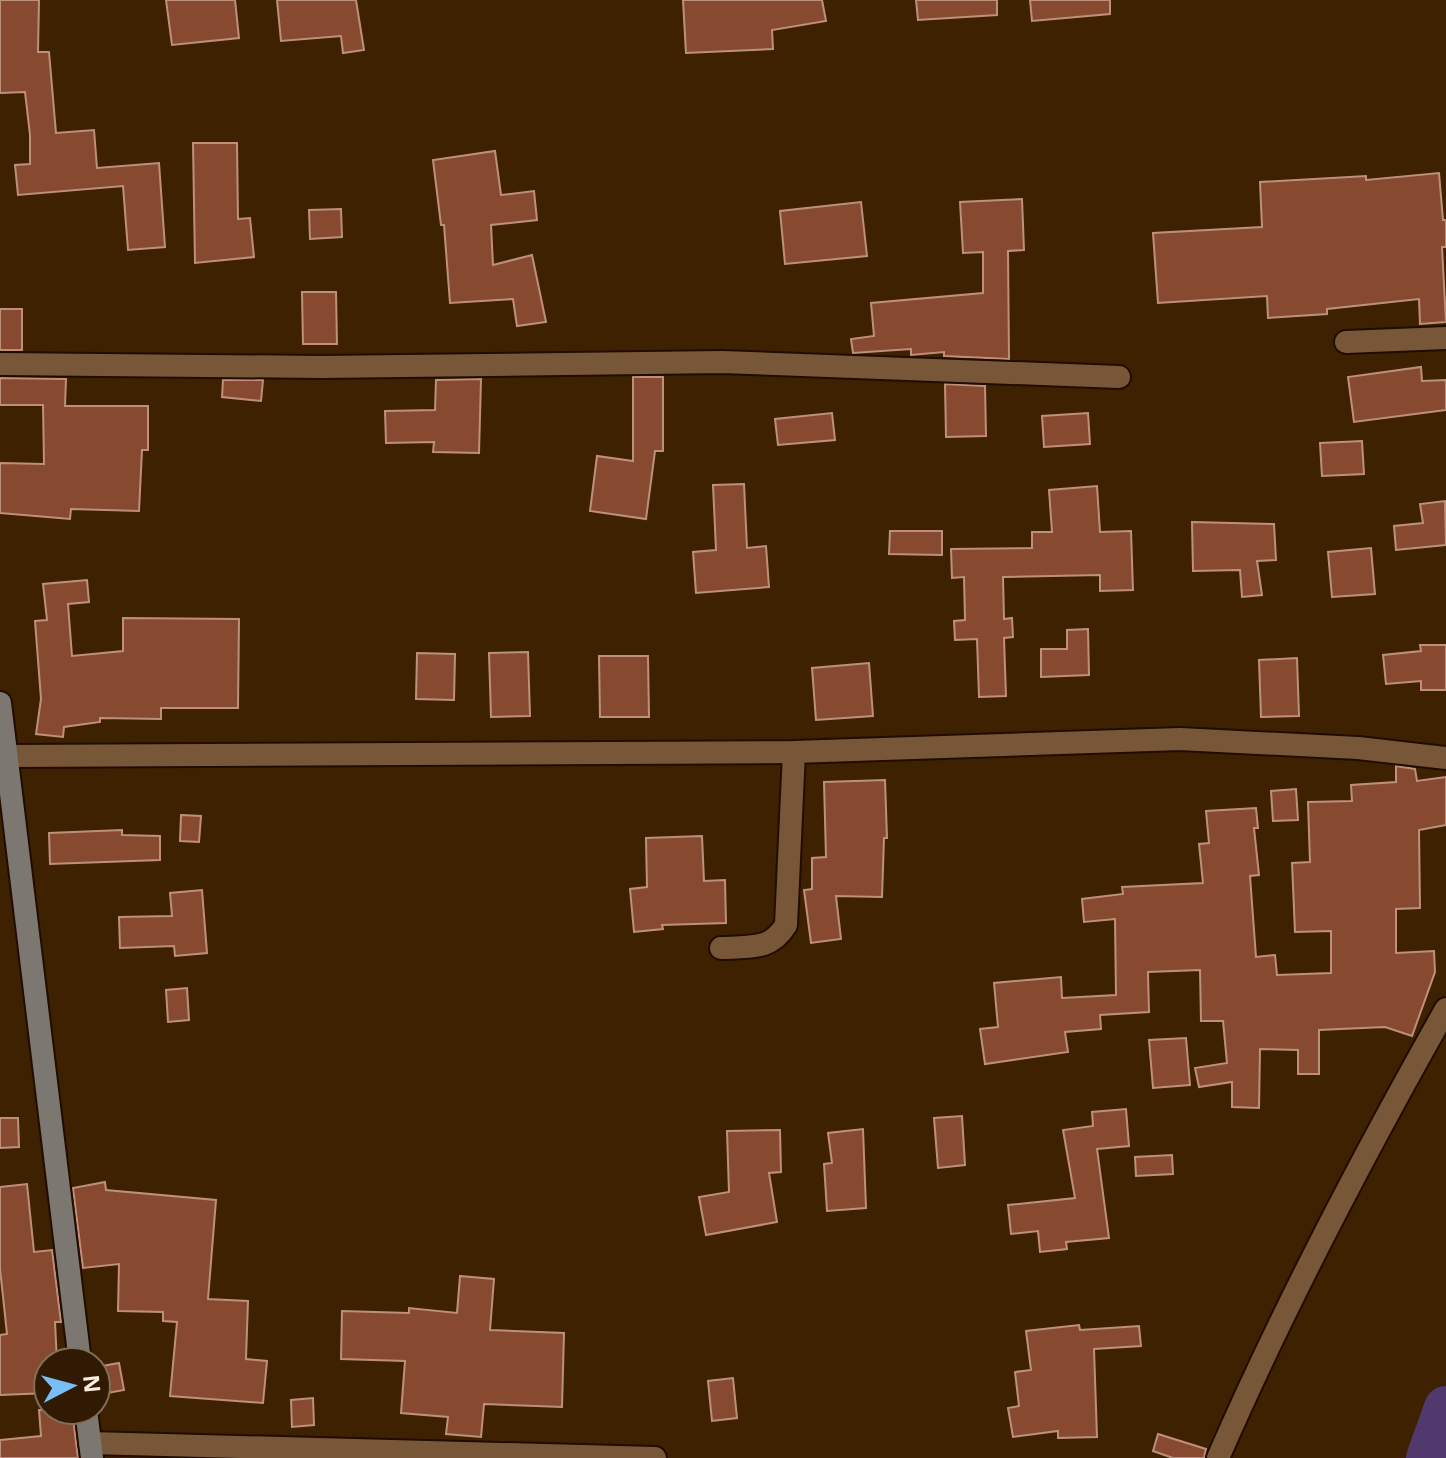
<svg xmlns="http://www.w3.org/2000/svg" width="1446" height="1458" viewBox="0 0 1446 1458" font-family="'Open Sans',sans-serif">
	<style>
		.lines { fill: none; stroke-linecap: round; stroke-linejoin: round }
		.river { stroke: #51386d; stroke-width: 44 }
		.building { fill: #874a30; stroke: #be907c; stroke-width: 2 }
		.minor-casing { stroke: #210c00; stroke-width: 26 }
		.secondary-casing { stroke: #210c00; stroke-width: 26 }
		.minor { stroke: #785738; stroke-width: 22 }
		.secondary { stroke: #7c7770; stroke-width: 22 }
	</style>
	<rect width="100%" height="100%" fill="#3e2101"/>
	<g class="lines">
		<path class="river" d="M 1428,1458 L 1446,1408"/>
	</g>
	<g class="building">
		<path d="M 0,0 L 39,0 L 38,52 L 49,52 L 56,133 L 94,130 L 97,168 L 159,163 L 165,247 L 128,250 L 123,186 L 18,195 L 15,165 L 30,164 L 30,135 L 25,92 L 0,93 Z"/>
		<path d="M 166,0 L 235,0 L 239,38 L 172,45 Z"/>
		<path d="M 277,0 L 356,0 L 364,50 L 343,53 L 341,36 L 281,41 Z"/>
		<path d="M 683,0 L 822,0 L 826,21 L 772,30 L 773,49 L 686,53 Z"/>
		<path d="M 916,0 L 997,0 L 997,15 L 918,20 Z"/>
		<path d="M 1030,0 L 1110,0 L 1110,14 L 1032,21 Z"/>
		<path d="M 193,143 L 237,143 L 238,219 L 250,218 L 254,257 L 195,263 Z"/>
		<path d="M 495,151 L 501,195 L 534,191 L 537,220 L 491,225 L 493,265 L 532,255 L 546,322 L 517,326 L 513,299 L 450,303 L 444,225 L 441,225 L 433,160 Z"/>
		<path d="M 1439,173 L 1443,220 L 1446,220 L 1446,247 L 1442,247 L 1446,322 L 1420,324 L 1419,299 L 1327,309 L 1327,314 L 1268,318 L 1267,296 L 1158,303 L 1153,233 L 1262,227 L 1260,182 L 1366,176 L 1366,180 Z"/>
		<path d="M 1022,199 L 1024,250 L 1008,251 L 1009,359 L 944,356 L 944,352 L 911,355 L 911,349 L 853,353 L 851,339 L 874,336 L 871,303 L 983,293 L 983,252 L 963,253 L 960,202 Z"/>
		<path d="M 861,202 L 867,256 L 785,264 L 780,211 Z"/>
		<path d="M 341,209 L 342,237 L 310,239 L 309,210 Z"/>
		<path d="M 302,292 L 336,292 L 337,344 L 303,344 Z"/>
		<rect x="0" y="309" width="22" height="41"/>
		<path d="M 1421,367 L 1422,381 L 1446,380 L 1446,410 L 1354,422 L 1348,377 Z"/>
		<path d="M 633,377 L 663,377 L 663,451 L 655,451 L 646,519 L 590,511 L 597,456 L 633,461 Z"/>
		<path d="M 0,378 L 66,379 L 65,406 L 148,406 L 148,450 L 142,450 L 139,511 L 71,509 L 70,519 L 0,513 L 0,463 L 44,464 L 43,405 L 0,405 Z"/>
		<path d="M 481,379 L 479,453 L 433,452 L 434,442 L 386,443 L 385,411 L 435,410 L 436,380 Z"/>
		<path d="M 223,380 L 263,380 L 261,401 L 222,397 Z"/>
		<path d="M 945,384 L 985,386 L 986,436 L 946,437 Z"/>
		<path d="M 832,413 L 835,440 L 778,445 L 775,419 Z"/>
		<path d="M 1088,413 L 1090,444 L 1044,447 L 1042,416 Z"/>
		<path d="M 1362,441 L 1364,474 L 1322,476 L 1320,443 Z"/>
		<path d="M 744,484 L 747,548 L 766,546 L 769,587 L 696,593 L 693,552 L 716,550 L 713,485 Z"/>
		<path d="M 1097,486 L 1100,532 L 1131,531 L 1133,590 L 1100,591 L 1100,575 L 1003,577 L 1004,619 L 1012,618 L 1013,637 L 1004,638 L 1006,696 L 979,697 L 977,639 L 955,640 L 954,621 L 965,620 L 964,577 L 952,578 L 951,549 L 1032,548 L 1032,532 L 1052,532 L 1049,490 Z"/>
		<path d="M 1445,501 L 1446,545 L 1396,550 L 1394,526 L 1423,523 L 1420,504 Z"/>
		<path d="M 1192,522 L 1274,524 L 1276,560 L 1257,561 L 1262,595 L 1242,597 L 1240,570 L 1193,571 Z"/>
		<path d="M 890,531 L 942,531 L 942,555 L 889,554 Z"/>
		<path d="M 1371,548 L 1375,594 L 1332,597 L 1328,552 Z"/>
		<path d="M 87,580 L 89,602 L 68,604 L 72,656 L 123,651 L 123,618 L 239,619 L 238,708 L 161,708 L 161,719 L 100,718 L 100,722 L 64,727 L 63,737 L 36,734 L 41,699 L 35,621 L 47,620 L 43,584 Z"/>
		<path d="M 1088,629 L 1089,675 L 1041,677 L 1041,649 L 1067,649 L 1067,630 Z"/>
		<path d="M 1420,645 L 1446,645 L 1446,690 L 1421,690 L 1421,681 L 1386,684 L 1383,655 L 1421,651 Z"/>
		<path d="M 528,652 L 530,716 L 491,717 L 489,653 Z"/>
		<path d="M 417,653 L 455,654 L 454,700 L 416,699 Z"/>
		<path d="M 599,656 L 648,656 L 649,717 L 600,717 Z"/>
		<path d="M 1297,658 L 1299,716 L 1261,717 L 1259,660 Z"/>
		<path d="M 869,663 L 873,716 L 816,720 L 812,668 Z"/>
		<path d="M 1396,766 L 1415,769 L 1417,781 L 1446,777 L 1446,825 L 1419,830 L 1420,908 L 1396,909 L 1396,953 L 1434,951 L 1435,972 L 1412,1036 L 1385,1027 L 1319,1030 L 1319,1074 L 1298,1074 L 1298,1050 L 1260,1049 L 1259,1108 L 1232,1107 L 1232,1082 L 1199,1087 L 1195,1068 L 1227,1063 L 1223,1021 L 1201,1021 L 1200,970 L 1148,972 L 1149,1012 L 1100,1015 L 1101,1029 L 1065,1032 L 1068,1052 L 985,1064 L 980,1029 L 998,1027 L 994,983 L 1061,977 L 1062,998 L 1116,995 L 1115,919 L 1084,922 L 1082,899 L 1123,894 L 1122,887 L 1203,883 L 1199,844 L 1209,843 L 1206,811 L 1256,808 L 1258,828 L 1254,828 L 1259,875 L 1250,876 L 1256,957 L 1275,955 L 1277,975 L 1331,973 L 1331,931 L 1295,932 L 1292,863 L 1310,862 L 1308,802 L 1352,801 L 1351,785 L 1396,782 Z"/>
		<path d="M 885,780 L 887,838 L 884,838 L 882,897 L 836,896 L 841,939 L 811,943 L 804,890 L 812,889 L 812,858 L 826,857 L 824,782 Z"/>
		<path d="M 1296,789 L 1298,820 L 1273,821 L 1271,791 Z"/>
		<path d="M 181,815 L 201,816 L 199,842 L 180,841 Z"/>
		<path d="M 122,830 L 122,835 L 160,836 L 160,860 L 50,864 L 49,833 Z"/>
		<path d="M 702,836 L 704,881 L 725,880 L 726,923 L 662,925 L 663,929 L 634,932 L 630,889 L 647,887 L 646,838 Z"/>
		<path d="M 202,890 L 207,953 L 175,956 L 174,946 L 120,948 L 119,917 L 172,916 L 170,893 Z"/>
		<path d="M 187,988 L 189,1020 L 168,1022 L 166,990 Z"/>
		<path d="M 1186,1038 L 1190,1085 L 1153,1088 L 1149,1040 Z"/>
		<path d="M 1126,1109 L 1129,1146 L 1097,1149 L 1109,1238 L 1066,1242 L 1067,1249 L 1040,1252 L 1038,1231 L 1011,1234 L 1008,1205 L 1075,1198 L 1063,1130 L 1093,1126 L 1092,1112 Z"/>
		<path d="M 962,1116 L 965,1165 L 938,1168 L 934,1118 Z"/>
		<path d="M 0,1118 L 18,1118 L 19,1147 L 0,1148 Z"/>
		<path d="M 863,1129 L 866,1208 L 827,1211 L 824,1164 L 832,1163 L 828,1133 Z"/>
		<path d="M 780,1130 L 781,1172 L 769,1173 L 777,1222 L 706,1235 L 699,1197 L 729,1192 L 727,1131 Z"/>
		<path d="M 1172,1155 L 1173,1174 L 1136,1176 L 1135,1157 Z"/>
		<path d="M 105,1182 L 106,1190 L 216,1200 L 208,1299 L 248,1301 L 246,1359 L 267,1361 L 263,1403 L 170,1396 L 177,1322 L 163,1321 L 163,1312 L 118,1311 L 119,1264 L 83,1268 L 73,1188 Z"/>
		<path d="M 27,1184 L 34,1252 L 52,1250 L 61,1322 L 55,1322 L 57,1362 L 48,1362 L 48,1393 L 0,1395 L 0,1335 L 7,1334 L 0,1269 L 0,1187 Z"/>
		<path d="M 460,1276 L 494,1279 L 490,1330 L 564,1333 L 562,1407 L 484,1404 L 481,1437 L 446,1434 L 448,1417 L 401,1413 L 405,1361 L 341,1359 L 342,1311 L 409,1313 L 409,1308 L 457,1313 Z"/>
		<path d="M 1079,1325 L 1080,1330 L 1139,1326 L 1141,1346 L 1094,1349 L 1097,1437 L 1058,1438 L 1058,1431 L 1013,1437 L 1008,1408 L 1019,1406 L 1015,1372 L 1031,1370 L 1026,1331 Z"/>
		<path d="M 119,1363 L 124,1390 L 96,1395 L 96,1367 Z"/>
		<path d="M 733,1378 L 737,1418 L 712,1421 L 708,1381 Z"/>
		<path d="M 313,1398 L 314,1425 L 292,1427 L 291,1400 Z"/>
		<path d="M 39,1410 L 72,1410 L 78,1458 L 0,1458 L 0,1440 L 41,1436 Z"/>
		<path d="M 1158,1434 L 1206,1449 L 1204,1458 L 1173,1458 L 1153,1451 Z"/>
	</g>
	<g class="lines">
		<g class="minor-casing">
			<g id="minor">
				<path d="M 1346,342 L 1446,338"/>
				<path d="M 0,364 L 321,367 L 722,362 L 1119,377"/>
				<path d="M 6,756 L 794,752 L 1180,739 L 1358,748 L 1446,758"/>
				<path d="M 721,948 C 750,946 770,951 786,925 L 794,752"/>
				<path d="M 90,1443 L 655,1458"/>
				<path d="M 1218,1458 C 1285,1304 1363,1156 1446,1009"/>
			</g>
		</g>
		<g class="secondary-casing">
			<g id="secondary">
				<path d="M 0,703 L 80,1362"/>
				<path d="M 86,1410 L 92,1458"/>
			</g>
		</g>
		<use href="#minor" class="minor"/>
		<use href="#secondary" class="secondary"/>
	</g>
	<g transform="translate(72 1386) rotate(84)"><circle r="38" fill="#301a03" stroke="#826e5b" stroke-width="2"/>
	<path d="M0-6L14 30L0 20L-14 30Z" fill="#78bff7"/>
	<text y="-12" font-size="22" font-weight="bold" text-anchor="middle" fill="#fdede0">N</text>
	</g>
</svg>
